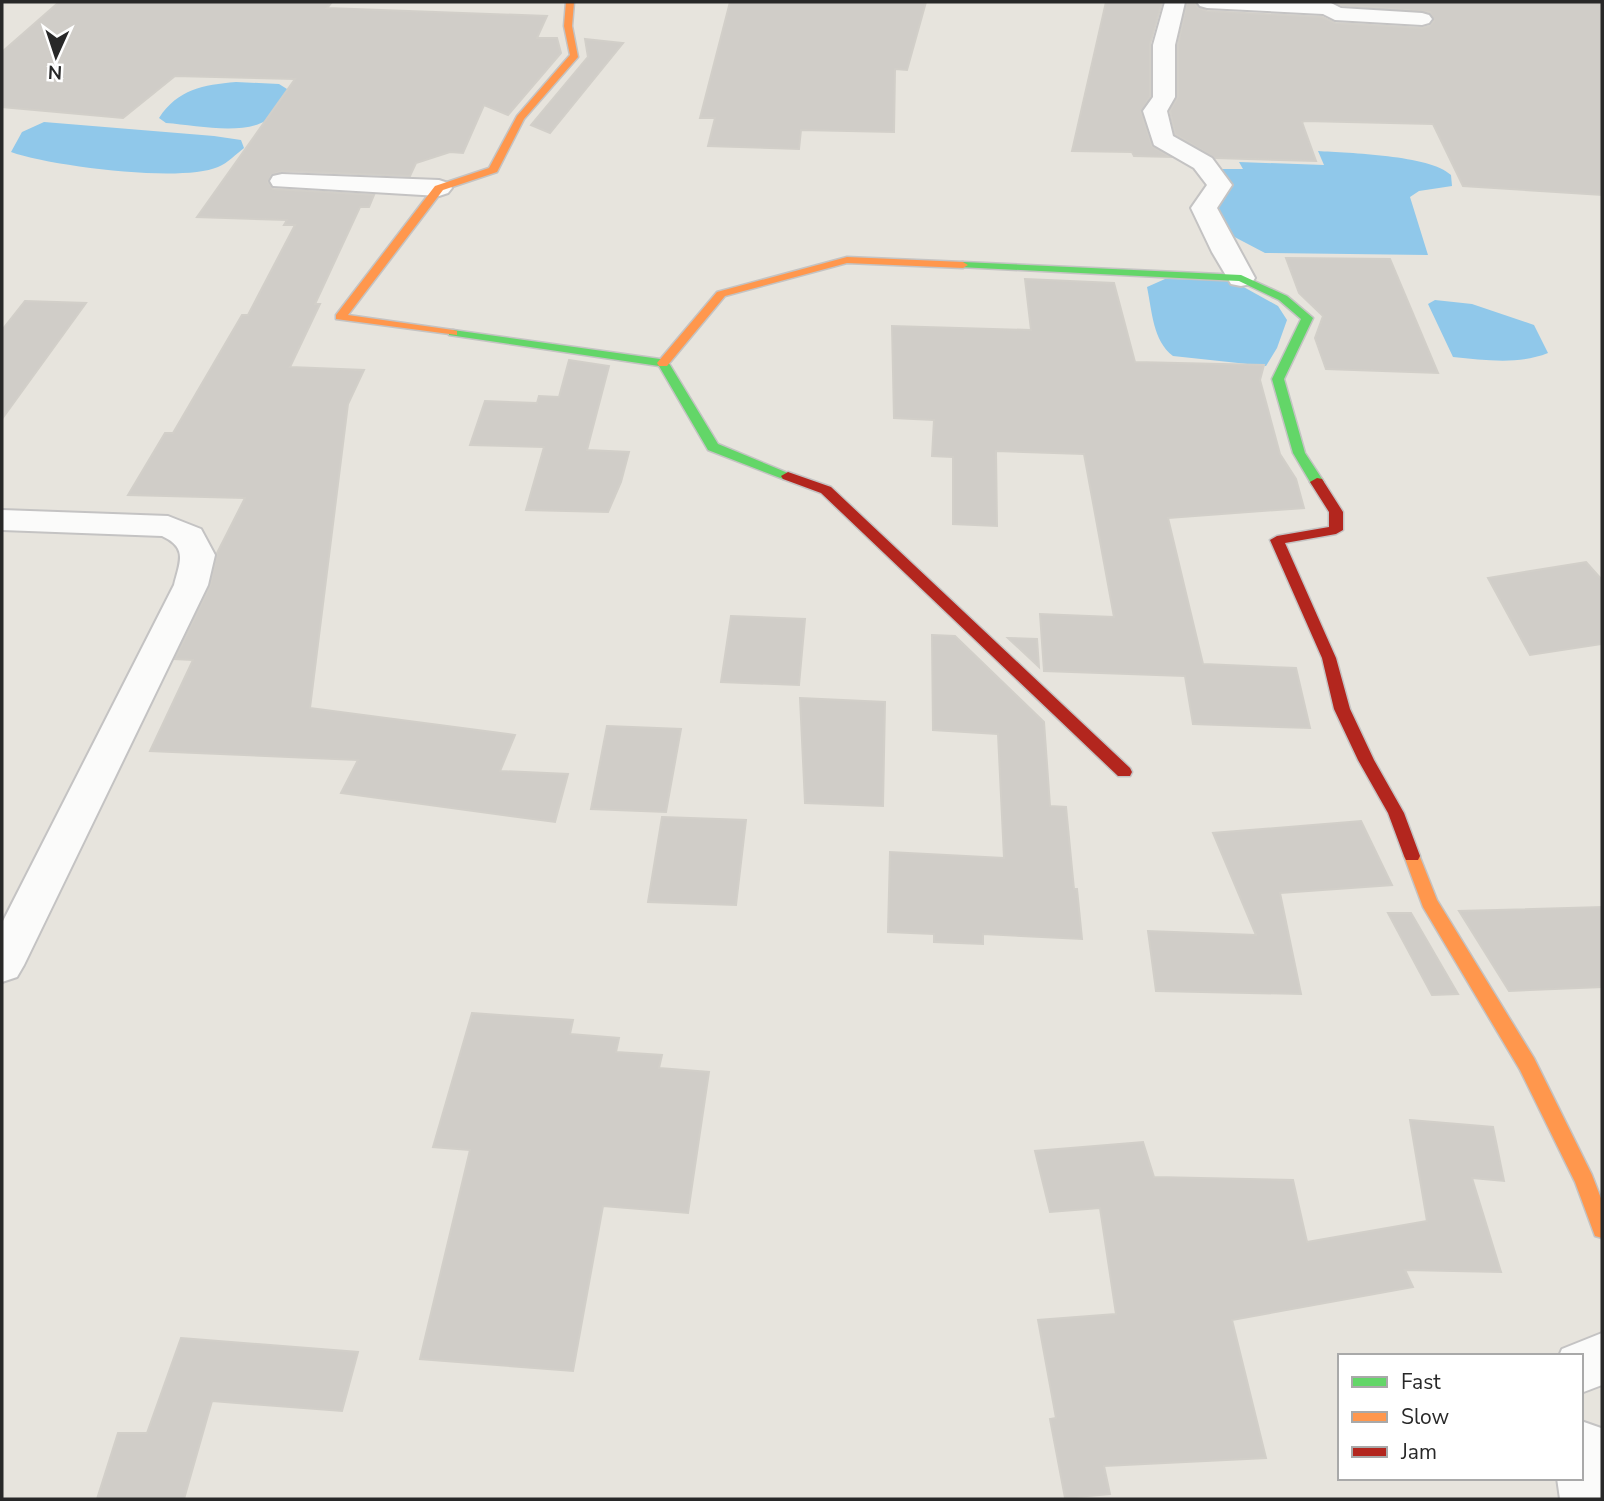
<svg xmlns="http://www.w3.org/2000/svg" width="1604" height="1501" viewBox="0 0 1604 1501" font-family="'Nunito Sans',sans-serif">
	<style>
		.water { fill: #90c8ea }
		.building { fill: #d0cdc8; stroke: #d2cfc9; stroke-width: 2 }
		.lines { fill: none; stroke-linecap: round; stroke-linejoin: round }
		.street-casing { stroke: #c4c3c3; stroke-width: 4 }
		.fast-casing { stroke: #c4c3c3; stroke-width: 3 }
		.slow-casing { stroke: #c4c3c3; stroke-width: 3 }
		.jam-casing { stroke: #c4c3c3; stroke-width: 3 }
		.street { fill: #fbfbfa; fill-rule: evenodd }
		.fast { fill: #63d668; fill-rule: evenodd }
		.slow { fill: #ff974d; fill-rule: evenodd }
		.jam { fill: #b3261e; fill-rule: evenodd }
	</style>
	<rect width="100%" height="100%" fill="#e7e4dd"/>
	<g class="water">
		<path d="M 236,82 L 279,84 L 287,89 C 277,145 208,126 166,123 L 159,118 C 178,89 203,85 236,82 Z"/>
		<path d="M 44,122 L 214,136 L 241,140 L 244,148 C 236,154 228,163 218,167 C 181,183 50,166 11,152 L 22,132 Z"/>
		<path d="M 1318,151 C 1348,153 1430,155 1451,175 L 1452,186 L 1419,191 L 1410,197 L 1428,255 L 1265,253 L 1225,232 L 1215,216 L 1230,185 L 1222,169 L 1243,169 L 1239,162 L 1324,165 Z"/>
		<path d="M 1165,279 L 1231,280 L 1278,306 L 1287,320 L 1277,348 L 1266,366 L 1173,356 C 1153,341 1152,311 1147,287 Z"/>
		<path d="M 1435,300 L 1472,304 L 1534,325 L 1548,353 C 1518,365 1485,360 1453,357 L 1428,304 Z"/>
	</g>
	<g class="building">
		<path d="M 59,2 L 332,2 L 327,8 L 547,16 L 537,38 L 557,38 L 561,53 L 508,115 L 484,105 L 463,153 L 450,152 L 416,163 L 410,176 L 282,171 L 271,175 L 268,182 L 273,189 L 374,195 L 369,207 L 360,207 L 315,304 L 320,304 L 290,367 L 364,370 L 348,404 L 310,708 L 515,735 L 500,771 L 568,774 L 555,822 L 341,793 L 358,760 L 150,751 L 193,660 L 175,659 L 210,586 L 217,553 L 245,498 L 128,495 L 165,433 L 173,433 L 242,315 L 248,315 L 295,225 L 284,225 L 287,220 L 197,217 L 295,79 L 175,76 L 123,118 L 2,107 L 2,52 Z"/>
		<path d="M 730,2 L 926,2 L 907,70 L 895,69 L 894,132 L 801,130 L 799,149 L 708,146 L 715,118 L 700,118 Z"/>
		<path d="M 1106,2 L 1162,2 L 1150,44 L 1150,96 L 1141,112 L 1152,146 L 1170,157 L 1134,156 L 1132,152 L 1072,151 Z"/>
		<path d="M 1187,2 L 1194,2 L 1198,8 L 1207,11 L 1322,17 L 1335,23 L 1422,28 L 1430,26 L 1434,21 L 1430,12 L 1342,5 L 1334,2 L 1602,2 L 1602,195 L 1463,186 L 1433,124 L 1305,121 L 1302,122 L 1316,161 L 1215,158 L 1175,134 L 1170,111 L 1178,97 L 1178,45 Z"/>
		<path d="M 585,39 L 623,43 L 550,133 L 531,125 L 588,57 Z"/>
		<path d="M 1286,258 L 1390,259 L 1438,373 L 1326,369 L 1315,338 L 1323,316 L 1299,293 Z"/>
		<path d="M 1025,279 L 1114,283 L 1135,362 L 1264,365 L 1260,380 L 1280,454 L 1296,479 L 1304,508 L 1168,518 L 1203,664 L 1296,668 L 1310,728 L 1193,724 L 1185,676 L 1044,671 L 1040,614 L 1114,617 L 1084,454 L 996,451 L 997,526 L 953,524 L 953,457 L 932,456 L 934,420 L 894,418 L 892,326 L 1031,330 Z"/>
		<path d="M 25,301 L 86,303 L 2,419 L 2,330 Z"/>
		<path d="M 569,360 L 609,366 L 587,450 L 629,452 L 621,482 L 608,512 L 526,510 L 544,447 L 470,445 L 485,401 L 537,403 L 539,396 L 559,397 Z"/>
		<path d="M 1586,562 L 1602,580 L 1602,644 L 1530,655 L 1488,578 Z"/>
		<path d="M 731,616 L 805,619 L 799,685 L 721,682 Z"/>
		<path d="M 932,635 L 955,636 L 1044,722 L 1050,806 L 1066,807 L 1074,889 L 1077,889 L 1082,939 L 983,934 L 983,944 L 934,942 L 934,934 L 888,932 L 890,852 L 1004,858 L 998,734 L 933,730 Z"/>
		<path d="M 1008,638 L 1037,639 L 1039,667 Z"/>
		<path d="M 800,698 L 885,702 L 883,806 L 805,803 Z"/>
		<path d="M 607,726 L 681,729 L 666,812 L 591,809 Z"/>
		<path d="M 662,817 L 746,820 L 736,905 L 648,902 Z"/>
		<path d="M 1361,821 L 1392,885 L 1280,893 L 1301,994 L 1156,991 L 1148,931 L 1256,935 L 1213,833 Z"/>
		<path d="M 1602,907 L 1602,987 L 1509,991 L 1459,911 Z"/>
		<path d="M 1388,913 L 1411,913 L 1458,994 L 1432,995 Z"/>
		<path d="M 472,1013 L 573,1020 L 570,1034 L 619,1038 L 616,1052 L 662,1055 L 659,1068 L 709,1072 L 688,1213 L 603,1206 L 573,1371 L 420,1359 L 470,1150 L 433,1147 Z"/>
		<path d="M 1410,1120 L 1493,1127 L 1504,1181 L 1472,1178 L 1501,1272 L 1405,1270 L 1413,1287 L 1232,1320 L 1266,1458 L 1104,1466 L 1110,1494 L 1065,1498 L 1050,1419 L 1056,1418 L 1038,1320 L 1116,1314 L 1100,1208 L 1050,1212 L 1035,1151 L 1143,1142 L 1154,1177 L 1293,1180 L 1307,1242 L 1427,1221 Z"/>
		<path d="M 181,1338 L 358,1352 L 342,1411 L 212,1401 L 184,1499 L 97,1499 L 118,1433 L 147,1433 Z"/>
	</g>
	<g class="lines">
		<g class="street-casing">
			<g id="street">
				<path d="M 1165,2 L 1185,2 L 1175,45 L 1175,97 L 1167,111 L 1173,136 L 1212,158 L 1232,185 L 1217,208 L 1255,278 L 1251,284 L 1241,286 L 1231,284 L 1212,252 L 1191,208 L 1207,185 L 1194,168 L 1154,145 L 1143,111 L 1153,97 L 1153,45 Z"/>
				<path d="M 1197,2 L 1329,2 L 1341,8 L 1422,13 L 1429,15 L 1432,19 L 1429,23 L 1422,25 L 1335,20 L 1323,14 L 1207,8 L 1200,6 Z"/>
				<path d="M 282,174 L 439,180 L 448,183 L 452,188 L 448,193 L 439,196 L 273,186 L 270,181 L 273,176 Z"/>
				<path d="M 2,510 L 168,516 L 201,529 L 215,555 L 208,585 L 24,965 L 17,977 L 2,982 L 2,923 L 174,585 C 180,561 188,548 162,536 L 2,530 Z"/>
				<path d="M 1602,1333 L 1602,1385 L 1581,1393 L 1581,1356 L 1559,1356 L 1562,1349 Z"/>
				<path d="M 1581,1421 L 1601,1428 L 1602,1433 L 1602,1499 L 1560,1499 L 1557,1478 L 1581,1478 Z"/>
			</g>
		</g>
		<g class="fast-casing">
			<g id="fast">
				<path d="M 963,262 L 1241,275 L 1287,296 L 1313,318 L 1284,379 L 1305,453 L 1324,482 L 1317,486 L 1312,485 L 1293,453 L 1272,379 L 1301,319 L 1279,300 L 1239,281 L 959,267 L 959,263 Z"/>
				<path d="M 453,330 L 667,360 L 718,444 L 795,476 L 793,479 L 783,479 L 708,450 L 659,366 L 449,335 L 449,331 Z"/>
			</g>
		</g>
		<g class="slow-casing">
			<g id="slow">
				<path d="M 566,2 L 574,2 L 572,26 L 578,57 L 524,119 L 497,172 L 443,190 L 348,315 L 453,330 L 457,331 L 457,335 L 336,319 L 336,315 L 435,186 L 489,168 L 517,116 L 570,55 L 564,26 Z"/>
				<path d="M 847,257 L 963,262 L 968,265 L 963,268 L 847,263 L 725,296 L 667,366 L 659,366 L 657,363 L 717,292 Z"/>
				<path d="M 1412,850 L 1418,852 L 1437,900 L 1534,1058 L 1592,1175 L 1602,1201 L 1602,1238 L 1595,1236 L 1575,1182 L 1520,1070 L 1423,907 L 1404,856 L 1406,852 Z"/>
			</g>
		</g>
		<g class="jam-casing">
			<g id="jam">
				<path d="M 788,472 L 831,487 L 1130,768 L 1132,772 L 1130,776 L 1118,776 L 821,493 L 783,479 L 781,476 Z"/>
				<path d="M 1317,478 L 1322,479 L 1343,512 L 1343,530 L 1336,534 L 1285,543 L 1336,658 L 1350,709 L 1374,760 L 1404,813 L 1420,856 L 1418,860 L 1406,860 L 1404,856 L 1388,813 L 1358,760 L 1334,709 L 1322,658 L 1270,540 L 1277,536 L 1329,527 L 1329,512 L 1310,482 Z"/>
			</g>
		</g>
		<use href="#street" class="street"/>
		<use href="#fast" class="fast"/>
		<use href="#slow" class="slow"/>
		<use href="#jam" class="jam"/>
	</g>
	<rect width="1604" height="1501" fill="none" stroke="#282828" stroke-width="7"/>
	<rect x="1338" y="1354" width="245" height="126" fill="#ffffff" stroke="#a9a9a9" stroke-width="2"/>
	<rect x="1352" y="1377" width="35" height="10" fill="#63d668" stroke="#a9a9a9" stroke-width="2"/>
	<text x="1401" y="1389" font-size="21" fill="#282828">Fast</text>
	<rect x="1352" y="1412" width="35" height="10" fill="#ff974d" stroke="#a9a9a9" stroke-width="2"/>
	<text x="1401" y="1424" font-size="21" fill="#282828">Slow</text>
	<rect x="1352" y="1447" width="35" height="10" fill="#b3261e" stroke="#a9a9a9" stroke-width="2"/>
	<text x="1401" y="1459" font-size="21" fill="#282828">Jam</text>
	<g transform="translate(56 56) rotate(183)" stroke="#ffffff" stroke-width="5" paint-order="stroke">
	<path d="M0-5L12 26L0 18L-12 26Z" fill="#282828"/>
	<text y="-10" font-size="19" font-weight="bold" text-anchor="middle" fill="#282828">N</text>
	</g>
</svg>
